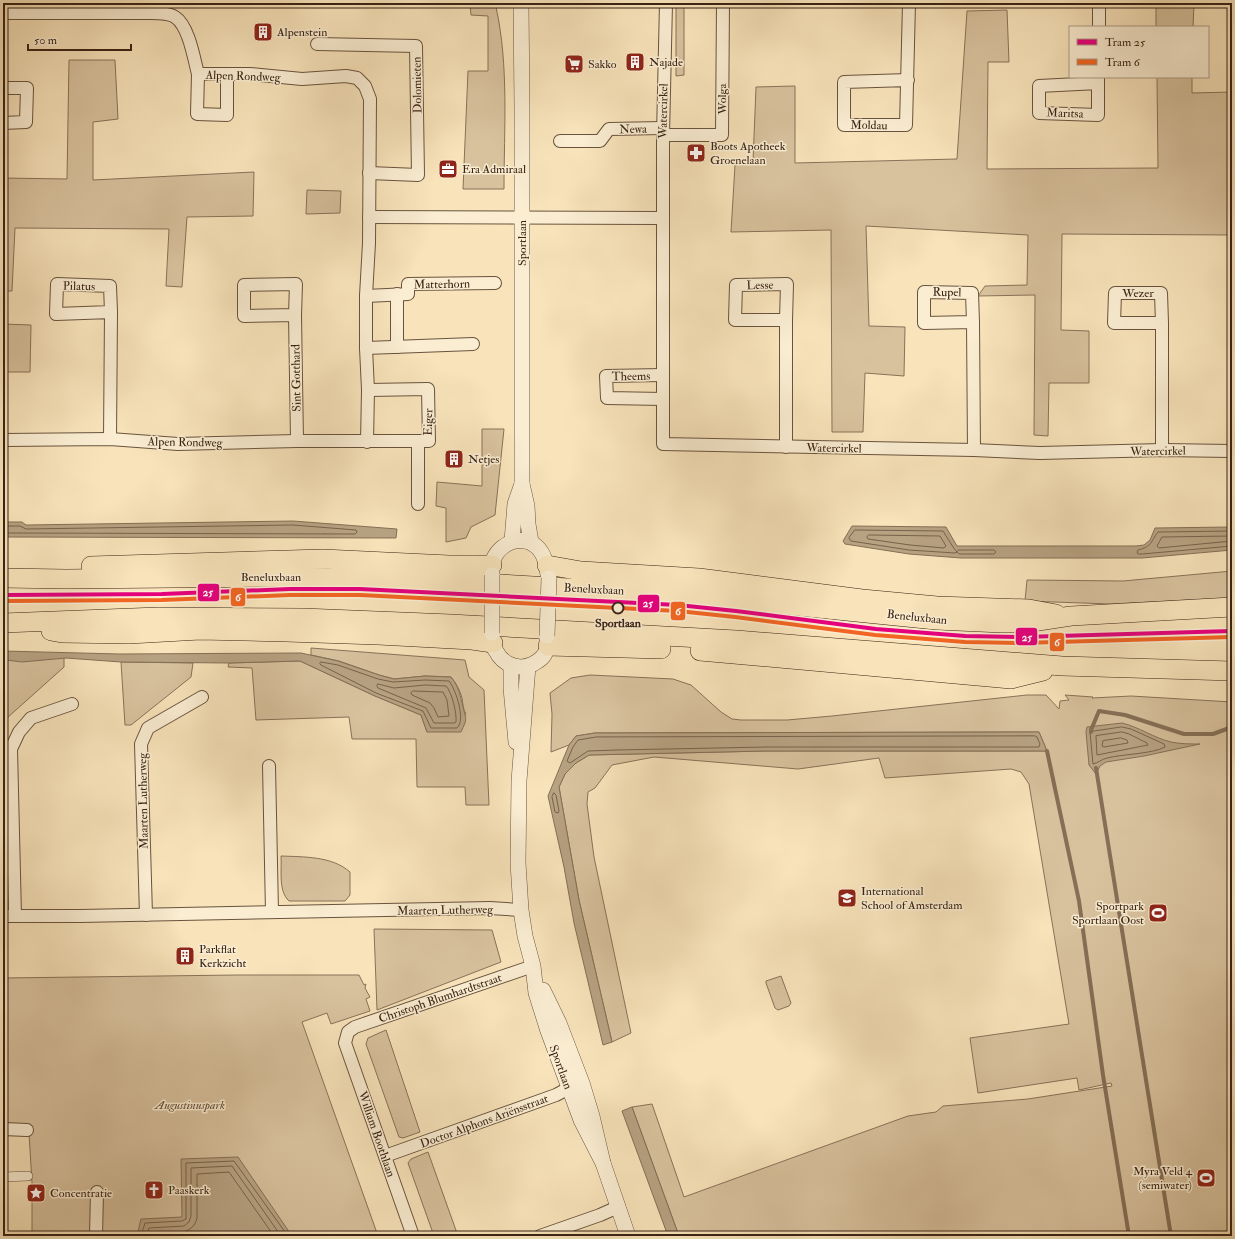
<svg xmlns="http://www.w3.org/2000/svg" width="1235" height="1239" viewBox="0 0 1235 1239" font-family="'IM FELL Double Pica',serif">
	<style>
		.green { fill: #d8c29e; stroke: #887259 }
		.water { fill: #b7a282; stroke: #856f56 }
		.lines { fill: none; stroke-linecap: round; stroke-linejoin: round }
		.shore { stroke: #78624b; stroke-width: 1 }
		.stream { stroke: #856f56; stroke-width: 4 }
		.pedestrian-casing { stroke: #69533e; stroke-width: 10 }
		.minor-casing { stroke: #69533e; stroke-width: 14 }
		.tertiary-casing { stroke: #69533e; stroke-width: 16 }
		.primary-casing { stroke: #392314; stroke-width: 20 }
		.pedestrian { stroke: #faedd2; stroke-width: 9 }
		.minor { stroke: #faedd2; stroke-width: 12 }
		.tertiary { stroke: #faedd2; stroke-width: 15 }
		.primary { stroke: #f8e3ba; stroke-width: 19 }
		.tertiary-bridge-casing { stroke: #69533e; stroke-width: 16; stroke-linecap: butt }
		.tertiary-bridge { stroke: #faedd2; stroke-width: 15 }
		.tram-1-casing { stroke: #faedd2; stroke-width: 7 }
		.tram-2-casing { stroke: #faedd2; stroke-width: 7 }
		.tram-1 { stroke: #e5007d; stroke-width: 4 }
		.tram-2 { stroke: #f26522; stroke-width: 4 }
		.stop-dot { fill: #faedd2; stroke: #392314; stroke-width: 2 }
		.labels { text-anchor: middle; stroke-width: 3; stroke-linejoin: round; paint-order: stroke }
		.poi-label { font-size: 12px; fill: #392314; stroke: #faedd2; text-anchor: start }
		.street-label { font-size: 12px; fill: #392314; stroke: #faedd2 }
		.stop-label { font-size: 12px; font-weight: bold; fill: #392314; stroke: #faedd2 }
		.park-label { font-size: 12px; font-style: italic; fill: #614b36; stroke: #faedd2 }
		.line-badge { stroke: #faedd2; stroke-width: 1.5 }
		.badge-label { font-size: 11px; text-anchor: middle; font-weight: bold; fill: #fff }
	</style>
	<rect width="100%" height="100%" fill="#f8e3ba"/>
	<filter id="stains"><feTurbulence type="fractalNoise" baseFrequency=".005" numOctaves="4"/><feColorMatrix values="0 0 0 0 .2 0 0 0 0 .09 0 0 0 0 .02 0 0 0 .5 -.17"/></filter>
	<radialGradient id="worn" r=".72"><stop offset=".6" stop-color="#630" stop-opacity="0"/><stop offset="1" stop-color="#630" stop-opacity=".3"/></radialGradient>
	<g class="green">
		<path d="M 470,3 L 490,3 L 496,7 C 509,66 504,129 504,189 L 463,189 L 468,71 L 488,71 L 488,16 L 471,15 Z"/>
		<path d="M 676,3 L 684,3 L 684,75 L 676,76 Z"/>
		<path d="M 1156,3 L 1194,3 L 1193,27 L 1156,27 Z"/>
		<path d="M 1007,10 L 1009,62 L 988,62 L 987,169 L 1158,168 L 1157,77 L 1192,77 L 1192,93 L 1232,92 L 1232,235 L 1062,234 L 1061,330 L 1089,331 L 1089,383 L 1049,383 L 1048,436 L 1034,435 L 1035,295 L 978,296 L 985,286 L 1027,285 L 1028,235 L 866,226 L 869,326 L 905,327 L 904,376 L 865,373 L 863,432 L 832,432 L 831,230 L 731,232 L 735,165 L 753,162 L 756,87 L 795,86 L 795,163 L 957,159 L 967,11 Z"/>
		<path d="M 69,60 L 115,60 L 118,119 L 93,122 L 93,180 L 254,172 L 253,216 L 187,217 L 182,287 L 166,286 L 169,229 L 15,228 L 12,291 L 3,291 L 3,178 L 67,179 Z"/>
		<path d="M 307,190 L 341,191 L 340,213 L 306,214 Z"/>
		<path d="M 3,324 L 31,325 L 30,372 L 3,372 Z"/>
		<path d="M 482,429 L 504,429 L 495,515 L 471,527 L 466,538 L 446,542 L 446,508 L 436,506 L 437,482 L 482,486 Z"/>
		<path d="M 1232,571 L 1232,598 L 1111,604 L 1025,601 L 1027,580 L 1123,581 Z"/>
		<path d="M 311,648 L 465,660 L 469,677 L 484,690 L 489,805 L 466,805 L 465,787 L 417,787 L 416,739 L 352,739 L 349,717 L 256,720 L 252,668 L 228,667 L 229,663 L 300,661 L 375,696 L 421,715 L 427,732 L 466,714 C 463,709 463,704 462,698 C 460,690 456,683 451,677 L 425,676 L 394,679 L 379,675 L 339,661 L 311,655 Z"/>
		<path d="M 3,653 L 64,655 L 64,667 L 7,718 L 3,719 Z"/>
		<path d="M 121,662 L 193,663 L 191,677 L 131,725 L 125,725 Z"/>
		<path d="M 590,675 L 673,679 L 691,685 L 721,712 L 732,719 L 741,720 L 787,720 L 832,716 L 1027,695 L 1046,695 L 1059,709 L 1060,701 L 1069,700 L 1065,695 L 1093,697 L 1092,698 L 1131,696 L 1232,702 L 1232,1236 L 679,1236 L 632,1107 L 652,1104 L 684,1197 L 908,1116 L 936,1112 L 943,1106 L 1028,1099 L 1112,1086 L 1111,1083 L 1079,1090 L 1077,1078 L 978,1093 L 970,1038 L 1069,1024 L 1029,784 L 1021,772 L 1011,769 L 885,778 L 879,758 L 798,769 L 654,757 L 612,765 L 595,788 L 588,792 L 587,804 L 594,857 L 631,1033 L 612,1042 L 579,900 L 559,787 L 565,774 L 576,763 L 589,755 L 766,751 L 1047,751 L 1039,732 L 1027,732 L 595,733 L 576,736 L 569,745 L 551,752 L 552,714 L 550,693 L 571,678 Z"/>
		<path d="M 281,856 C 304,857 332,856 350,872 L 350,895 L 345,901 L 289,901 C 278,891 282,870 281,856 Z"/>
		<path d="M 374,929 L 492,930 L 501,962 L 377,1010 Z"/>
		<path d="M 237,975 L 359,975 L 364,985 L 366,984 L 365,988 L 370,997 L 366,999 L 370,1011 L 331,1024 L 327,1013 L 302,1022 L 378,1236 L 32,1236 L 32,1183 L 29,1133 L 3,1130 L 3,978 Z"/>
		<path d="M 781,976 L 791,1003 L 789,1006 L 778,1010 L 775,1008 L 766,983 L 766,981 Z"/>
		<path d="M 386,1030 L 420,1132 L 403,1138 L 399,1137 L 366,1044 L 368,1038 Z"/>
		<path d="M 428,1152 L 458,1236 L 434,1236 L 408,1163 L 411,1159 Z"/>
	</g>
	<g class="water">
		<path d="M 293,521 L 397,529 L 396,538 L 3,537 L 3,522 L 22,522 L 26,525 Z"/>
		<path d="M 852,526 L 946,527 L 957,546 L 1136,546 L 1144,545 L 1150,540 L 1155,528 L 1231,527 L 1232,550 L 1142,558 L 961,558 L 909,554 L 845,544 L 843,541 Z"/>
		<path d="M 3,651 L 119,654 L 301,653 L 338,661 L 379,675 L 394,679 L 425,676 L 451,677 C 459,687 460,695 463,707 C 464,713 467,717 465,723 C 464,726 462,729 461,732 L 427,732 L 421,715 L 375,696 L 300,661 L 229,663 L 121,662 L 66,658 L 22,662 L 6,660 L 3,656 Z"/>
		<path d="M 1122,723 C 1139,727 1154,738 1171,742 C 1180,744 1191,744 1200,744 L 1144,756 L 1106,762 L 1100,766 L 1096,774 L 1089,765 L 1086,732 L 1087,727 Z"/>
		<path d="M 1039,732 L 1047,751 L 766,751 L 589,755 L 576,763 L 565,774 L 559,787 L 579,900 L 612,1042 L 603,1045 L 574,923 L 564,867 L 548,796 L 569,745 L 576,736 L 595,733 Z"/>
		<path d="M 632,1107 L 679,1236 L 668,1236 L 622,1111 Z"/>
		<path d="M 238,1157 L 292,1236 L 137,1236 L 141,1219 L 182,1217 L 181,1159 Z"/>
	</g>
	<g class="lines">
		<g class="shore">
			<path d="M 3,526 L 20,526 L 26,529 L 293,525 L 356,530 L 357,532 L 355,534 L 3,533"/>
			<path d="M 855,530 L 943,531 L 953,547 L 957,552 L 955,553 L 909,550 L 851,541 L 849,538 Z"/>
			<path d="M 1232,531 L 1158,532 C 1150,542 1153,546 1138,550 L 1137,552 L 1138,554 L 1142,554 L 1232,546"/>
			<path d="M 869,535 L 940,536 L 946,546 L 944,548 L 910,545 L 868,539 L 867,537 Z"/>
			<path d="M 1232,536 L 1162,537 L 1157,546 L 1159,548 L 1232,541"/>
			<path d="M 959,550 L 994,550 L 996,552 L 994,554 L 959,554 L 957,552 Z"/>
			<path d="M 321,662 L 338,665 L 378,679 L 393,682 L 425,680 L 449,681 C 456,690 466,720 457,728 L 431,728 L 423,711 L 376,693 L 321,665 L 320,664 Z"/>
			<path d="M 378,684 L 394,688 L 425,685 L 446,686 C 452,692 457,714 456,722 L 454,723 L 434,723 L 426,708 L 378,688 L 377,686 Z"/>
			<path d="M 413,691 L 443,692 L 447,700 L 449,716 L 438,717 L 434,708 L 430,703 L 412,695 L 411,693 Z"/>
			<path d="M 1122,727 L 1131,729 L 1164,744 L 1165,747 C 1152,754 1123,754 1107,758 C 1102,759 1098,763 1093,764 L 1090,732 Z"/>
			<path d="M 1122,732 L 1129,734 L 1147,743 L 1148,745 L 1097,755 L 1096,736 Z"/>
			<path d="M 1035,736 L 1037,737 L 1040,744 L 1039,747 L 766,747 L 617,750 L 588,751 L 570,763 L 567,761 L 573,747 L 578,740 L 596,737 Z"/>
			<path d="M 1121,738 L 1127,740 L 1128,743 L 1104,747 L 1102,746 L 1103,741 Z"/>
			<path d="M 554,793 L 556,795 L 559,811 L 558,813 L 555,812 L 552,797 Z"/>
			<path d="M 141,1236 L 145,1223 L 182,1221 L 186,1219 L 186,1163 L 234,1161 L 288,1236"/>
			<path d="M 146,1236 L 149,1228 L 184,1226 L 189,1222 L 191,1216 L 191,1168 L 232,1166 L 281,1236"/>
			<path d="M 152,1236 L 154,1234 C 169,1233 193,1237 197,1218 L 197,1174 L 229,1172 L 274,1236"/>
		</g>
		<g class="stream">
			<path d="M 1091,732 L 1091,730 L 1099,711 L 1125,715 L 1184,734 L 1213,734 L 1232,727"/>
			<path d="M 1047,751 L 1079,901 L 1103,1075 L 1129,1236"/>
			<path d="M 1096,768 L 1171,1236"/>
		</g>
		<g class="pedestrian-casing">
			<path id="pedestrian" d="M 3,1177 L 28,1176"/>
		</g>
		<g class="minor-casing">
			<g id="minor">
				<path d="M 666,3 L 663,135 L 663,444 L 974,450 L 1040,453 L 1162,450 L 1232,451"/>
				<path d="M 3,13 L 151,13 C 159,13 169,13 175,17 C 189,26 194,59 198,74 L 250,74 L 302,79 L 346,76 L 357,78 L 365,86 L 370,99 L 369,243 L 366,296 L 366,348 L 368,390 L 367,442"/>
				<path d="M 1099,27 L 1099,3"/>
				<path d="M 317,44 L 416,46 L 418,175 L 369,173"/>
				<path d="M 198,74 L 197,114 L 227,115 L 227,74"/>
				<path d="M 908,80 L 844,82 L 844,125 L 906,125 L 909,3"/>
				<path d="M 1098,83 L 1039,86 L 1039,113 L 1098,115 L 1098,77"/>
				<path d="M 3,88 L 27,88 L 26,122 L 3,123"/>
				<path d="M 663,135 L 722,135 L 723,3"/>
				<path d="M 560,141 L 600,141 L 609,129 L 663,128"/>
				<path d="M 369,217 L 663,218"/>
				<path d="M 366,296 L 408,294 L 408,284 L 495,283"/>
				<path d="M 295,315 L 296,284 L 244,285 L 244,316 L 295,315 L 297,441"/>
				<path d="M 973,322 L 972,293 L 924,292 L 924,323 L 973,322 L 974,450"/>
				<path d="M 1162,323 L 1161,293 L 1115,293 L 1114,323 L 1162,323 L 1162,450"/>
				<path d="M 397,347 L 397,294"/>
				<path d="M 366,348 L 473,344"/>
				<path d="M 368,390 L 428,389 L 429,441 L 418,441 L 418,504"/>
				<path d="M 663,399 L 607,398 L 606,376 L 663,375"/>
				<path d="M 110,439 L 111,312 L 56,314 L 57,284 L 110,286 L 111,312"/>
				<path d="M 3,440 L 110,439 L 178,444 L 297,441 L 418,441"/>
				<path d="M 786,447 L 786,320 L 735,320 L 736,285 L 787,284 L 786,320"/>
				<path d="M 269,766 L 272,912"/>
				<path d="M 146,915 L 141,744 L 148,728 L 202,697"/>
				<path d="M 3,916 L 80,916 L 490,908 L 521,910"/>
				<path d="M 15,916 L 11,749 L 19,732 L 31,718 L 72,704"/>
				<path d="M 3,1129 L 27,1130"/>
				<path d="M 385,1156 L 556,1095 L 569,1088 L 577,1085"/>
				<path d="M 96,1236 L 97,1192"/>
				<path d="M 413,1236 L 345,1043 L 348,1032 L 355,1027 L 533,966"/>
				<path d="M 540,1236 L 600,1215 L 618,1207"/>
			</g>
		</g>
		<g class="tertiary-casing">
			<g id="tertiary">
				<path d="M 521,3 L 522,107 L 522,484 L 527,506 L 528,524 L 531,542"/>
				<path d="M 512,541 L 515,504 L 522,484"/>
				<path d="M 492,575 C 492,570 491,565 493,560 C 501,541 525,533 539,549 C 545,556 547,566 548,575"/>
				<path d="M 492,633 C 492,639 492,646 496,651 C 503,665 519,671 533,664 C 538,661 544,658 546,651 C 548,647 547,641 547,636"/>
				<path d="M 511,665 L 511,688 L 516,742"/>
				<path d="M 528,666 L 519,781 L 518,863 L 521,910 L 525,936 L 533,966 L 536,993 L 548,1031 L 581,1120 L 603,1163"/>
				<path d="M 543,990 L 559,1023 L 582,1083 L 592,1116 L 603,1163 L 628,1236"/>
			</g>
		</g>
		<g class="primary-casing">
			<g id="primary">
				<path d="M 547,565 L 581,571 L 699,578 L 862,599 L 937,606 L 1029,609 L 1056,614"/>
				<path d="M 91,566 L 323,559 L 449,565 L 492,565"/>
				<path d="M 3,578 L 66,579 L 290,577 L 450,581 L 688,595 L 936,620 L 1002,623 L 1025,623 L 1071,616 L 1232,607"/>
				<path d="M 3,623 L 158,617 L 303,618 L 451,624 L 736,640 L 1062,666 L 1232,671"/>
				<path d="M 51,631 L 62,633 L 129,634 L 200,630 L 286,632 L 378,635 L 472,640 L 493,643"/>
				<path d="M 548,646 L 661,649"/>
				<path d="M 700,651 L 1011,679 L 1043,671"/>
			</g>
		</g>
		<use href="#pedestrian" class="pedestrian"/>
		<use href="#minor" class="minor"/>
		<use href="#tertiary" class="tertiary"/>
		<use href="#primary" class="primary"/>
		<g class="tertiary-bridge-casing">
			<g id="tertiary-bridge">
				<path d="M 492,633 L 492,575"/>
				<path d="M 547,636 L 549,578"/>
			</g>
		</g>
		<use href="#tertiary-bridge" class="tertiary-bridge"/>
		<g class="tram-1-casing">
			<path id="tram-1" d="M 3,595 L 162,594 L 290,589 L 360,589 L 678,605 L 736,611 L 876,629 L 965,636 L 1022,637 L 1232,631"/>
		</g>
		<g class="tram-2-casing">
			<path id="tram-2" d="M 3,601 L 162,600 L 290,595 L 360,595 L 678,611 L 735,617 L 875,635 L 965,642 L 1022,643 L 1232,637"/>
		</g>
		<use href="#tram-1" class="tram-1"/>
		<use href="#tram-2" class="tram-2"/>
	</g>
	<defs>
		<g id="building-square" transform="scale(1)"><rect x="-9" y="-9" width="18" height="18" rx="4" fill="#8f2418" stroke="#faedd2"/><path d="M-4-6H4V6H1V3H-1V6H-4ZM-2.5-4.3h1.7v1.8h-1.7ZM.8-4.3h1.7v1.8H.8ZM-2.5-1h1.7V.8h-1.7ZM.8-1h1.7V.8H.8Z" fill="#fff"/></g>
		<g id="supermarket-square" transform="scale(1)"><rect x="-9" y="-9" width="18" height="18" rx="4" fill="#8f2418" stroke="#faedd2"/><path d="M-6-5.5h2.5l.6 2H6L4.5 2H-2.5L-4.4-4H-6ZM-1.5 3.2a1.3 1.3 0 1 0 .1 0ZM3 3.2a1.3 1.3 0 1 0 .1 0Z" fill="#fff"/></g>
		<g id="pharmacy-square" transform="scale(1)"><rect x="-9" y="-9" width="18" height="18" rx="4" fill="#8f2418" stroke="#faedd2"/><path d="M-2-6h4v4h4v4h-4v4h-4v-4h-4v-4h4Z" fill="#fff"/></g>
		<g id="office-square" transform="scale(1)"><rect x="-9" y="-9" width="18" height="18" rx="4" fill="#8f2418" stroke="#faedd2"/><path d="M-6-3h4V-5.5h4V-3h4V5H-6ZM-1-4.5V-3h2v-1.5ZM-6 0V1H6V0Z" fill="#fff"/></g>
		<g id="school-square" transform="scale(1)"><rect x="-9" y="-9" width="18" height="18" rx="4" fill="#8f2418" stroke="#faedd2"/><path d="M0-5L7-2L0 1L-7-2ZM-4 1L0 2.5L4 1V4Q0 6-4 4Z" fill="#fff"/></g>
		<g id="stadium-square" transform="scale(1)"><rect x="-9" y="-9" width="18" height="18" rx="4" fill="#8f2418" stroke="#faedd2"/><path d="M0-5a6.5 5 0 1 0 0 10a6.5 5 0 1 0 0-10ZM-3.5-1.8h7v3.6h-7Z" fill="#fff"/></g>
		<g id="church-square" transform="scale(1)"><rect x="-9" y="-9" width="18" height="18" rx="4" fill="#8f2418" stroke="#faedd2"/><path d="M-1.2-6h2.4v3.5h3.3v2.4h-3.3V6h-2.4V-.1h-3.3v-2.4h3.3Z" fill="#fff"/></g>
		<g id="sight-square" transform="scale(1)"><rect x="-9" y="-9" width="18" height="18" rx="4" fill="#8f2418" stroke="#faedd2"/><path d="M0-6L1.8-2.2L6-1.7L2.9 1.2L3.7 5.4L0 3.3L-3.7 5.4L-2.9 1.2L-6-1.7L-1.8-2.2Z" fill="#fff"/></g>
	</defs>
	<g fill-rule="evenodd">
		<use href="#building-square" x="263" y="32"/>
		<use href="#building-square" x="635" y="62"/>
		<use href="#supermarket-square" x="574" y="64"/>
		<use href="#pharmacy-square" x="696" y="153"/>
		<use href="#office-square" x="448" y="169"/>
		<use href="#building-square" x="454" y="459"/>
		<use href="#school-square" x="847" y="898"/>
		<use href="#stadium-square" x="1158" y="913"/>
		<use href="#building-square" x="185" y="956"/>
		<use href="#stadium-square" x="1206" y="1178"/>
		<use href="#church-square" x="154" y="1190"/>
		<use href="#sight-square" x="36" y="1193"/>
	</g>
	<circle class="stop-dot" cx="618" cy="608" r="5.5"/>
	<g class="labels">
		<g class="poi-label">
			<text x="277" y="36">Alpenstein</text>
			<text x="649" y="66">Najade</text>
			<text x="588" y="68">Sakko</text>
			<text x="710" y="150">Boots Apotheek<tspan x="710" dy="14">Groenelaan</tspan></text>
			<text x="462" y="173">Era Admiraal</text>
			<text x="468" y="463">Netjes</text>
			<text x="861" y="895">International<tspan x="861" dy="14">School of Amsterdam</tspan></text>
			<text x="1144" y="910" text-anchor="end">Sportpark<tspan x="1144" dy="14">Sportlaan Oost</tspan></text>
			<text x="199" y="953">Parkflat<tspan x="199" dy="14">Kerkzicht</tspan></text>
			<text x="1192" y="1175" text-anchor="end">Myra Veld 4<tspan x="1192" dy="14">(semiwater)</tspan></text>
			<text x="168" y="1194">Paaskerk</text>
			<text x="50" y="1197">Concentratie</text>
		</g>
		<g class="street-label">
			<text transform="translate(243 76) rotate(2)" y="4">Alpen Rondweg</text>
			<text transform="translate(417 85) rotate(-91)" y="4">Dolomieten</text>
			<text transform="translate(722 99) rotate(-90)" y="4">Wolga</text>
			<text transform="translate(663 111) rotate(-89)" y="4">Watercirkel</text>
			<text transform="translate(1065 113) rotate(2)" y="4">Maritsa</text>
			<text transform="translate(869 125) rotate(1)" y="4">Moldau</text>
			<text transform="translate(633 129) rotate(-1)" y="4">Newa</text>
			<text transform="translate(522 243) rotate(-90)" y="4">Sportlaan</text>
			<text transform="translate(442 284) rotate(-1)" y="4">Matterhorn</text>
			<text transform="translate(760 285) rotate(-1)" y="4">Lesse</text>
			<text transform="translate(79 286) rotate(1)" y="4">Pilatus</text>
			<text transform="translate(947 292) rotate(1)" y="4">Rupel</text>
			<text x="1138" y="297">Wezer</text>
			<text transform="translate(631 376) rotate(-1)" y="4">Theems</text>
			<text transform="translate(296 378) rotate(-91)" y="4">Sint Gotthard</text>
			<text transform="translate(428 422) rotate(-89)" y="4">Eiger</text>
			<text transform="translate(185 442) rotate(1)" y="4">Alpen Rondweg</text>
			<text transform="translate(834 448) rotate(1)" y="4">Watercirkel</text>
			<text transform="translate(1158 451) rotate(-1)" y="4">Watercirkel</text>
			<text x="271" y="581">Beneluxbaan</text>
			<text transform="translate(594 589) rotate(3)" y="4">Beneluxbaan</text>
			<text transform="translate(917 617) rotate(6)" y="4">Beneluxbaan</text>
			<text transform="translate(143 801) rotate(-91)" y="4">Maarten Lutherweg</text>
			<text transform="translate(445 910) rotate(-1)" y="4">Maarten Lutherweg</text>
			<text transform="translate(440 998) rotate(-19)" y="4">Christoph Blumhardtstraat</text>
			<text transform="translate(561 1067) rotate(70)" y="4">Sportlaan</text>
			<text transform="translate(484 1121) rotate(-20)" y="4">Doctor Alphons Ariënsstraat</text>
			<text transform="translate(377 1134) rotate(71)" y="4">William Boothlaan</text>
		</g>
		<g class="stop-label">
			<text x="618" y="627">Sportlaan</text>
		</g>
		<g class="park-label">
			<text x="190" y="1109">Augustinuspark</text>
		</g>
	</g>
	<g class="line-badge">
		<rect x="197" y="583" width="23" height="19" rx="4" fill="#e5007d"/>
		<rect x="230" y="587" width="16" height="20" rx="4" fill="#f26522"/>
		<rect x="637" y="594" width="23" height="19" rx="4" fill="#e5007d"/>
		<rect x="670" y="601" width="16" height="20" rx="4" fill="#f26522"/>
		<rect x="1015" y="627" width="23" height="19" rx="4" fill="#e5007d"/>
		<rect x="1049" y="632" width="16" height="20" rx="4" fill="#f26522"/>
	</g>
	<g class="badge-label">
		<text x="208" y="596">25</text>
		<text x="238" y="601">6</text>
		<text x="648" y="607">25</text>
		<text x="678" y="615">6</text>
		<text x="1027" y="641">25</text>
		<text x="1057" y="646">6</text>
	</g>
	<rect width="1235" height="1239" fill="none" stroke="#f8e3ba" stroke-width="16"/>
	<rect x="4" y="4" width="1227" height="1231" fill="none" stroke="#392314" stroke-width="2"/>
	<rect x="8" y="8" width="1219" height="1223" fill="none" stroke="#392314"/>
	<rect x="1069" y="26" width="140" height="52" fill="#faedd2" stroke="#ad9c86"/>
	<rect x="1077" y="39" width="20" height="6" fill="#e5007d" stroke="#ad9c86"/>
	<text x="1105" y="46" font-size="12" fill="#392314">Tram 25</text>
	<rect x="1077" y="59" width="20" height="6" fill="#f26522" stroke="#ad9c86"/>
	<text x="1105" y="66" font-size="12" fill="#392314">Tram 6</text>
	<path d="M28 44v6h103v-6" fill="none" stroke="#392314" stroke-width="2"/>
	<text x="34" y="44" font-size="12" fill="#392314" stroke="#faedd2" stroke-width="3" paint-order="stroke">50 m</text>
	<rect width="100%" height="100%" filter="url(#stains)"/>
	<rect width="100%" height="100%" fill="url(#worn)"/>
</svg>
